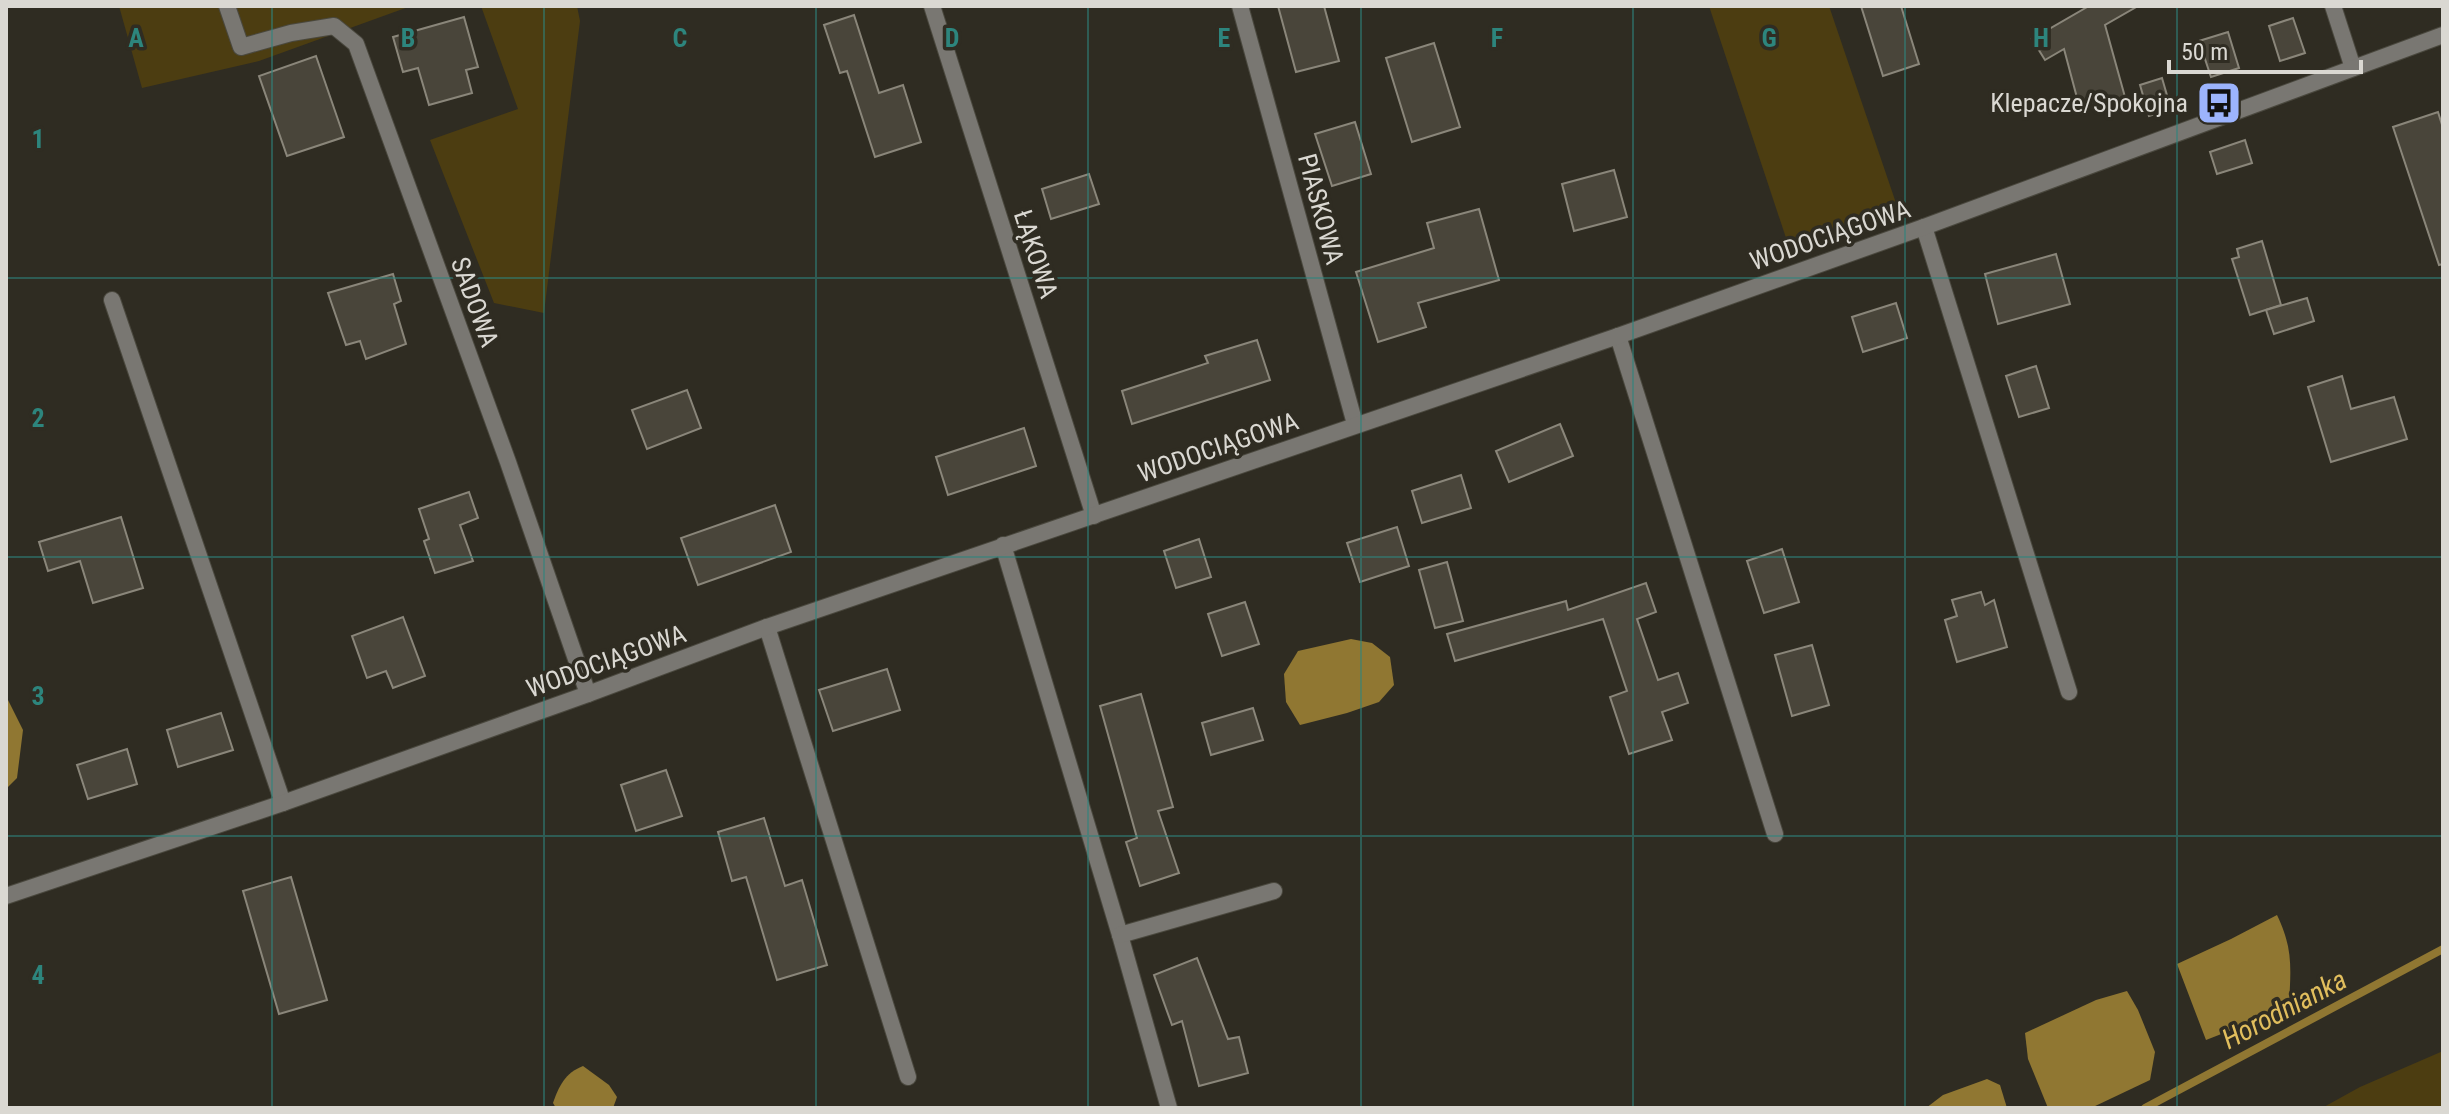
<svg xmlns="http://www.w3.org/2000/svg" width="2449" height="1114" viewBox="0 0 2449 1114" font-family="'Roboto Condensed',sans-serif">
	<style>
		.green { fill: #4c3d11 }
		.water { fill: #907732 }
		.lines { fill: none; stroke-linecap: round; stroke-linejoin: round }
		.stream { stroke: #907732; stroke-width: 8 }
		.building { fill: #49453a; stroke: #8a867a; stroke-width: 2 }
		.minor-casing { stroke: #4a483e; stroke-width: 18 }
		.tertiary-casing { stroke: #4a483e; stroke-width: 18 }
		.minor { stroke: #797772; stroke-width: 16 }
		.tertiary { stroke: #797772; stroke-width: 16 }
		.grid { fill: none; stroke: #2d857d; stroke-width: 2; stroke-opacity: 0.55 }
		.labels { text-anchor: middle; stroke-width: 7; stroke-linejoin: round; paint-order: stroke }
		.poi-label { font-size: 26px; fill: #dad8d2; stroke: #2f2c22; text-anchor: end }
		.street-label { font-size: 26px; fill: #dad8d2; stroke: #2f2c22 }
		.water-label { font-size: 28px; font-style: italic; fill: #e1be5d; stroke: #2f2c22 }
		.grid-label { font-size: 26px; text-anchor: middle; font-weight: bold; fill: #2d857d; stroke: #2f2c22; stroke-width: 7; stroke-linejoin: round; paint-order: stroke }
	</style>
	<rect width="100%" height="100%" fill="#2f2c22"/>
	<g class="green">
		<path d="M 119,6 L 411,6 L 259,61 L 142,88 Z"/>
		<path d="M 481,6 L 577,6 L 580,21 L 544,313 L 494,303 L 430,140 L 518,109 Z"/>
		<path d="M 1709,6 L 1829,6 L 1898,209 L 1788,244 Z"/>
		<path d="M 2443,1051 L 2443,1108 L 2322,1108 L 2360,1087 Z"/>
	</g>
	<g class="water">
		<path d="M 1351,639 L 1372,643 L 1390,657 L 1394,685 L 1379,702 L 1347,713 L 1300,725 L 1286,702 L 1284,674 L 1298,651 Z"/>
		<path d="M 6,696 L 23,730 L 17,778 L 6,789 Z"/>
		<path d="M 2277,915 C 2293,948 2291,968 2289,1004 L 2247,1024 L 2206,1040 L 2177,964 L 2231,939 Z"/>
		<path d="M 2127,991 L 2138,1010 L 2155,1052 L 2150,1080 L 2091,1108 L 2048,1108 L 2028,1059 L 2025,1033 L 2096,1000 Z"/>
		<path d="M 583,1066 L 609,1085 L 617,1097 L 613,1108 L 556,1108 L 553,1103 C 559,1086 565,1073 583,1066 Z"/>
		<path d="M 1987,1079 L 2000,1085 L 2007,1108 L 1926,1108 L 1943,1095 Z"/>
	</g>
	<g class="lines">
		<path class="stream" d="M 2145,1108 L 2443,949"/>
	</g>
	<g class="building">
		<path d="M 1278,6 L 1324,6 L 1339,61 L 1296,72 Z"/>
		<path d="M 1861,6 L 1901,6 L 1919,64 L 1883,76 Z"/>
		<path d="M 2089,6 L 2138,6 L 2105,25 L 2125,97 L 2080,109 L 2064,49 L 2045,60 L 2032,39 Z"/>
		<path d="M 854,15 L 879,93 L 903,85 L 921,142 L 875,157 L 847,71 L 840,73 L 824,25 Z"/>
		<path d="M 464,17 L 478,67 L 466,70 L 472,93 L 429,105 L 418,68 L 403,72 L 393,37 Z"/>
		<path d="M 2293,18 L 2305,53 L 2280,61 L 2269,26 Z"/>
		<path d="M 2228,32 L 2239,68 L 2211,77 L 2199,41 Z"/>
		<path d="M 1434,43 L 1460,127 L 1412,142 L 1386,58 Z"/>
		<path d="M 316,56 L 344,137 L 287,156 L 259,76 Z"/>
		<path d="M 2162,78 L 2171,109 L 2149,116 L 2140,85 Z"/>
		<path d="M 2438,112 L 2443,128 L 2443,264 L 2439,265 L 2393,127 Z"/>
		<path d="M 1355,122 L 1371,174 L 1332,186 L 1315,134 Z"/>
		<path d="M 2245,140 L 2252,163 L 2217,174 L 2210,152 Z"/>
		<path d="M 1614,170 L 1627,217 L 1574,231 L 1562,184 Z"/>
		<path d="M 1089,174 L 1099,204 L 1051,219 L 1042,189 Z"/>
		<path d="M 1479,209 L 1499,280 L 1418,303 L 1426,327 L 1378,342 L 1356,272 L 1434,248 L 1427,223 Z"/>
		<path d="M 2262,241 L 2281,305 L 2250,315 L 2232,259 L 2239,257 L 2237,249 Z"/>
		<path d="M 2056,254 L 2070,304 L 1998,324 L 1985,274 Z"/>
		<path d="M 393,274 L 401,301 L 394,304 L 406,344 L 366,359 L 360,341 L 346,345 L 328,293 Z"/>
		<path d="M 2307,298 L 2314,321 L 2274,334 L 2266,310 Z"/>
		<path d="M 1896,303 L 1907,338 L 1863,352 L 1852,317 Z"/>
		<path d="M 1257,340 L 1270,380 L 1132,424 L 1122,391 L 1208,363 L 1205,356 Z"/>
		<path d="M 2036,366 L 2049,408 L 2019,417 L 2006,376 Z"/>
		<path d="M 2342,376 L 2351,409 L 2394,397 L 2407,439 L 2331,462 L 2308,387 Z"/>
		<path d="M 687,390 L 701,428 L 647,449 L 632,410 Z"/>
		<path d="M 1560,424 L 1573,456 L 1509,482 L 1496,451 Z"/>
		<path d="M 1024,428 L 1036,466 L 948,495 L 936,457 Z"/>
		<path d="M 1461,475 L 1471,508 L 1422,523 L 1412,491 Z"/>
		<path d="M 469,492 L 478,518 L 460,525 L 473,561 L 435,573 L 424,541 L 429,539 L 419,509 Z"/>
		<path d="M 775,505 L 791,552 L 698,585 L 681,538 Z"/>
		<path d="M 121,517 L 143,588 L 93,603 L 80,561 L 48,571 L 39,542 Z"/>
		<path d="M 1397,527 L 1409,566 L 1360,582 L 1347,543 Z"/>
		<path d="M 1199,539 L 1211,577 L 1176,588 L 1164,551 Z"/>
		<path d="M 1782,549 L 1799,602 L 1764,613 L 1747,561 Z"/>
		<path d="M 1447,562 L 1463,621 L 1435,628 L 1419,570 Z"/>
		<path d="M 1646,583 L 1656,612 L 1637,619 L 1658,680 L 1678,673 L 1688,703 L 1662,712 L 1672,740 L 1629,754 L 1610,697 L 1627,691 L 1603,619 L 1455,661 L 1447,634 L 1566,601 L 1568,610 Z"/>
		<path d="M 1981,592 L 1985,605 L 1994,600 L 2007,647 L 1957,662 L 1945,620 L 1957,616 L 1952,600 Z"/>
		<path d="M 1245,602 L 1259,644 L 1222,656 L 1208,614 Z"/>
		<path d="M 403,617 L 425,676 L 393,688 L 386,671 L 367,678 L 352,636 Z"/>
		<path d="M 1812,645 L 1829,705 L 1792,716 L 1775,655 Z"/>
		<path d="M 887,669 L 900,710 L 833,731 L 819,690 Z"/>
		<path d="M 1141,694 L 1173,807 L 1158,811 L 1179,873 L 1140,886 L 1126,842 L 1137,838 L 1100,706 Z"/>
		<path d="M 1253,708 L 1263,740 L 1211,755 L 1202,723 Z"/>
		<path d="M 221,713 L 233,750 L 178,767 L 167,730 Z"/>
		<path d="M 127,749 L 137,784 L 88,799 L 77,765 Z"/>
		<path d="M 666,770 L 682,816 L 636,831 L 621,785 Z"/>
		<path d="M 764,818 L 785,886 L 802,880 L 827,965 L 777,980 L 746,877 L 732,881 L 718,832 Z"/>
		<path d="M 291,877 L 327,1000 L 279,1014 L 243,891 Z"/>
		<path d="M 1197,958 L 1228,1039 L 1239,1037 L 1248,1073 L 1199,1086 L 1182,1021 L 1172,1025 L 1154,975 Z"/>
	</g>
	<g class="lines">
		<g class="minor-casing">
			<g id="minor">
				<path d="M 227,6 L 241,47 L 291,33 L 334,26 L 356,44 L 508,462 L 588,694"/>
				<path d="M 932,6 L 1094,516"/>
				<path d="M 1240,6 L 1355,424"/>
				<path d="M 2333,6 L 2353,68"/>
				<path d="M 1924,227 L 2069,692"/>
				<path d="M 112,300 L 283,803"/>
				<path d="M 1618,336 L 1775,834"/>
				<path d="M 1003,545 L 1120,935 L 1169,1108"/>
				<path d="M 767,627 L 908,1077"/>
				<path d="M 1120,935 L 1274,891"/>
			</g>
		</g>
		<g class="tertiary-casing">
			<path id="tertiary" d="M 6,896 L 283,803 L 588,694 L 767,627 L 1618,336 L 1924,227 L 2443,35"/>
		</g>
		<use href="#minor" class="minor"/>
		<use href="#tertiary" class="tertiary"/>
	</g>
	<path class="grid" d="M 272,6 L 272,1108M 544,6 L 544,1108M 816,6 L 816,1108M 1088,6 L 1088,1108M 1361,6 L 1361,1108M 1633,6 L 1633,1108M 1905,6 L 1905,1108M 2177,6 L 2177,1108M 6,278 L 2443,278M 6,557 L 2443,557M 6,836 L 2443,836"/>
	<defs>
		<g id="bus-square" transform="scale(2.3)"><rect x="-9" y="-9" width="18" height="18" rx="4" fill="#9cb4fd" stroke="#2f2c22"/><path d="M-5-6H5V4H4V6H2V4H-2V6H-4V4H-5ZM-3.5-4V0h7V-4ZM-3.5 1.2v1.5H-2V1.2ZM2 1.2v1.5H3.5V1.2Z" fill="#111"/></g>
	</defs>
	<g fill-rule="evenodd">
		<use href="#bus-square" x="2219" y="103"/>
	</g>
	<g class="labels">
		<g class="poi-label">
			<text x="2188" y="112">Klepacze/Spokojna</text>
		</g>
		<g class="street-label">
			<text transform="translate(1321 209) rotate(75)" y="9">PIASKOWA</text>
			<text transform="translate(1830 235) rotate(-19)" y="9">WODOCIĄGOWA</text>
			<text transform="translate(1036 254) rotate(72)" y="9">ŁĄKOWA</text>
			<text transform="translate(475 302) rotate(70)" y="9">SADOWA</text>
			<text transform="translate(1218 447) rotate(-19)" y="9">WODOCIĄGOWA</text>
			<text transform="translate(606 661) rotate(-20)" y="9">WODOCIĄGOWA</text>
		</g>
		<g class="water-label">
			<text transform="translate(2284 1009) rotate(-28)" y="10">Horodnianka</text>
		</g>
	</g>
	<g class="grid-label">
		<text x="136" y="47">A</text>
		<text x="408" y="47">B</text>
		<text x="680" y="47">C</text>
		<text x="952" y="47">D</text>
		<text x="1224" y="47">E</text>
		<text x="1497" y="47">F</text>
		<text x="1769" y="47">G</text>
		<text x="2041" y="47">H</text>
		<text x="38" y="148">1</text>
		<text x="38" y="427">2</text>
		<text x="38" y="705">3</text>
		<text x="38" y="984">4</text>
	</g>
	<rect width="2449" height="1114" fill="none" stroke="#dad8d2" stroke-width="16"/>
	<path d="M2169 60v12h192v-12" fill="none" stroke="#dad8d2" stroke-width="4"/>
	<text x="2181" y="60" font-size="24" fill="#dad8d2" stroke="#2f2c22" stroke-width="6" paint-order="stroke">50 m</text>
</svg>
